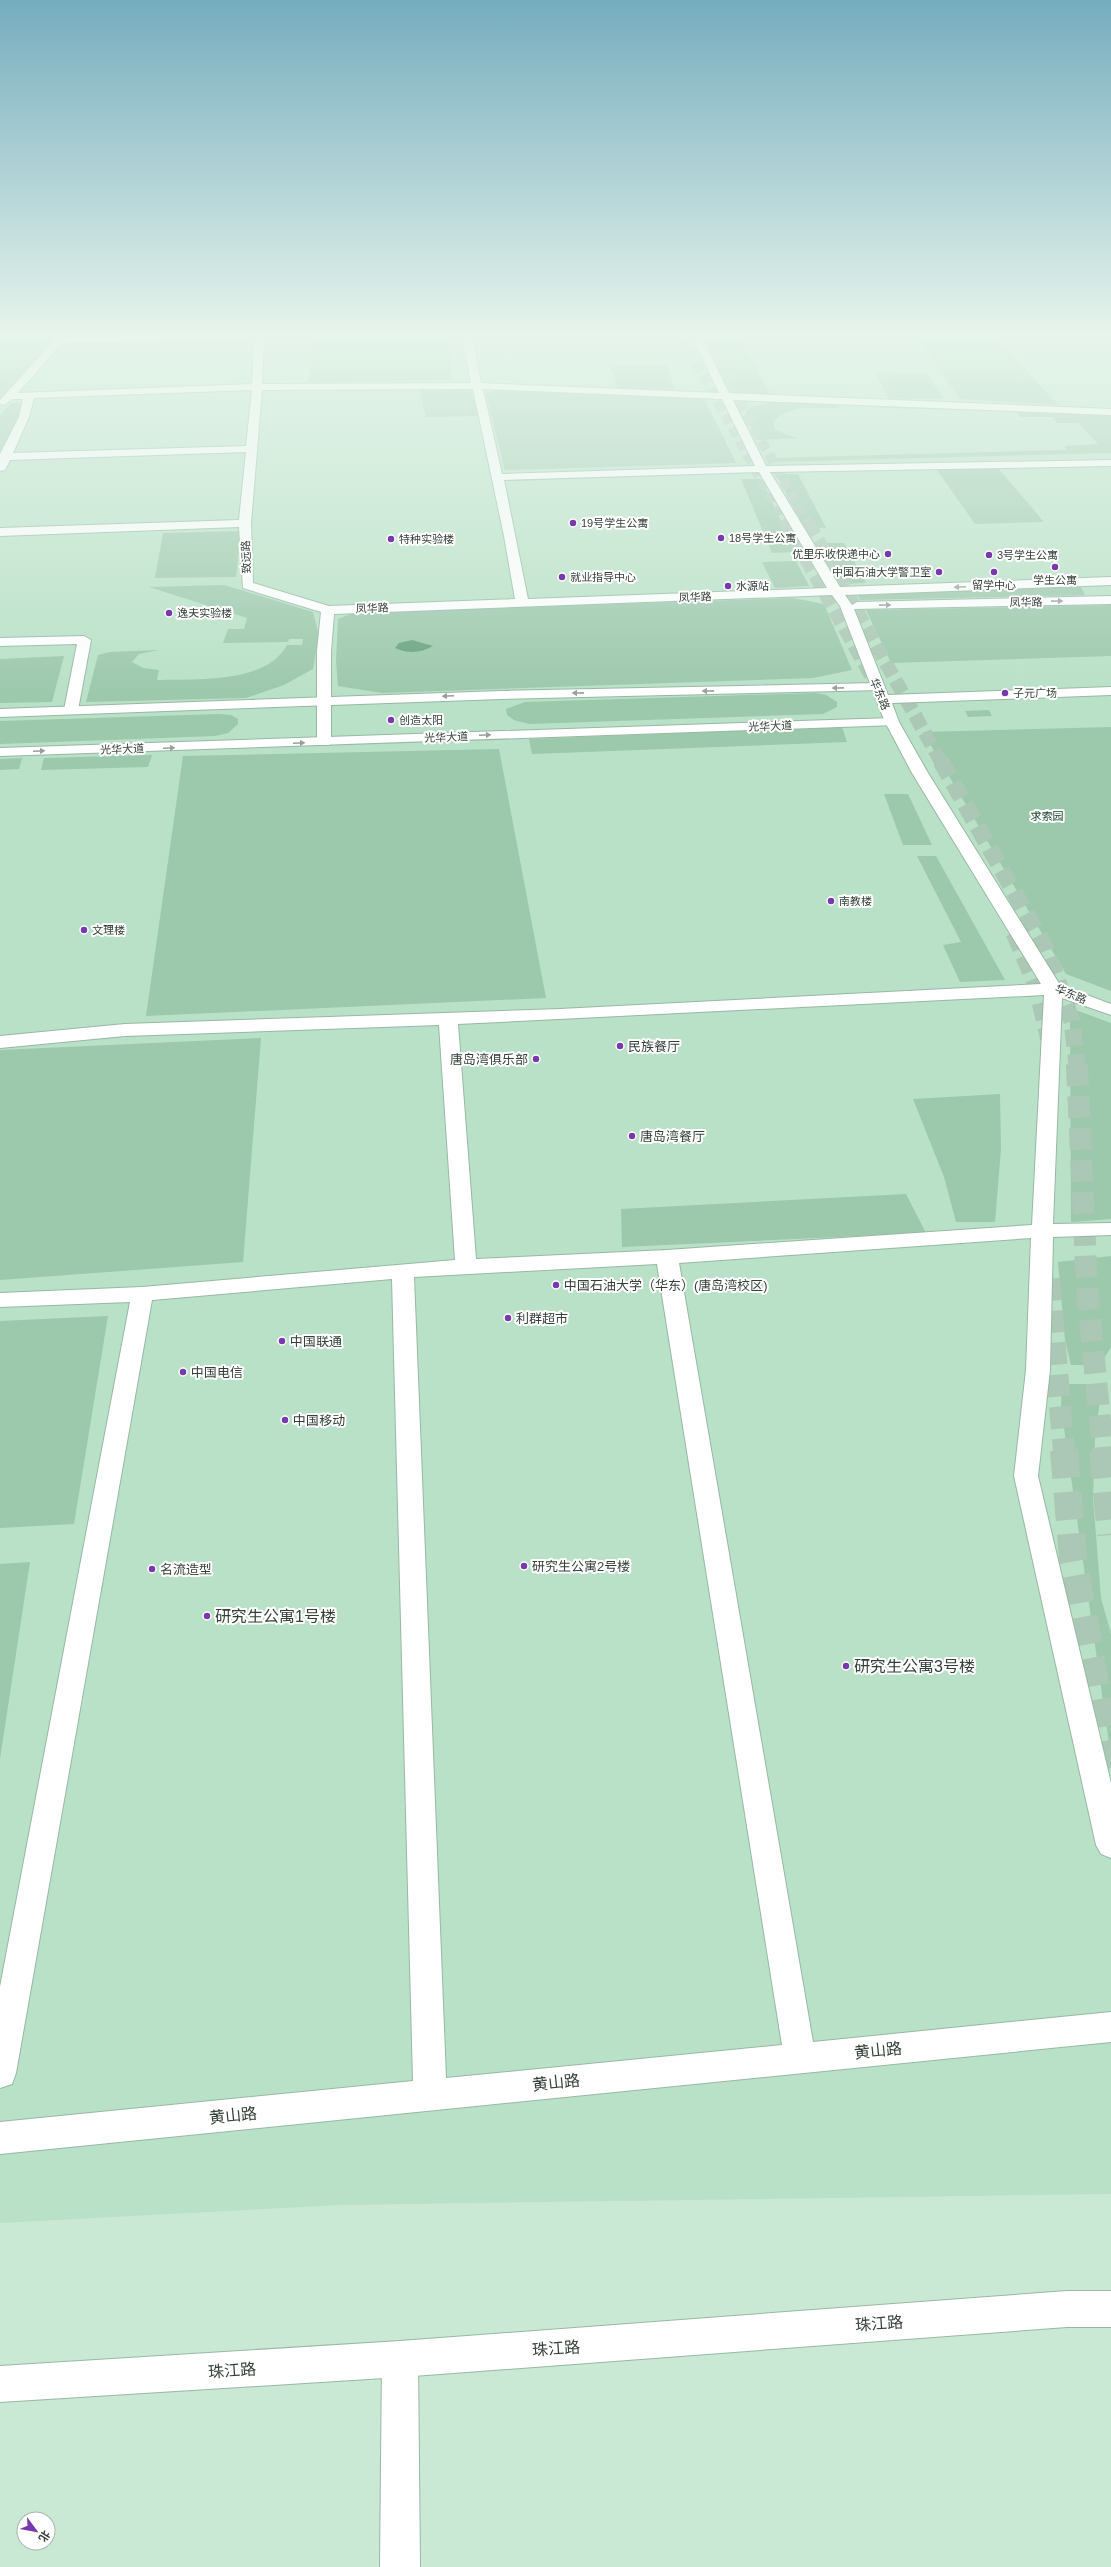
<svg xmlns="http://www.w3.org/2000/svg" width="1111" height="2567" viewBox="0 0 1111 2567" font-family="Arial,'Noto Sans SC',sans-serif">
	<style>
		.built { fill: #b9e1c7 }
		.green { fill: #9cc8ac }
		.water { fill: #68a27e }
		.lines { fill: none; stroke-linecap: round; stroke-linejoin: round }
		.secondary-tunnel-far4 { stroke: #abc7b5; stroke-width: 10; stroke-dasharray: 10 5; stroke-linecap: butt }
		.secondary-tunnel-far3 { stroke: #abc7b5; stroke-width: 14; stroke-dasharray: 14 6; stroke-linecap: butt }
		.secondary-tunnel-far2 { stroke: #abc7b5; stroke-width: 17; stroke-dasharray: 17 8; stroke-linecap: butt }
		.secondary-tunnel-far1 { stroke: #abc7b5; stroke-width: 22; stroke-dasharray: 22 10; stroke-linecap: butt }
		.secondary-tunnel { stroke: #abc7b5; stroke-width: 28; stroke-dasharray: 28 14; stroke-linecap: butt }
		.minor-casing { stroke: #98b8a3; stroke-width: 2 }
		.tertiary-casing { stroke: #98b8a3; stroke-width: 2 }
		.minor { fill: #fff; fill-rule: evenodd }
		.tertiary { fill: #fff; fill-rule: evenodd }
		.oneway { fill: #99a09b }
		.poi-dot { fill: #7839ae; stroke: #fff; stroke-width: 1.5 }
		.labels { text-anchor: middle; stroke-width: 4; stroke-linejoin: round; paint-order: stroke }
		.far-poi-label { font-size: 11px; fill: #334037; stroke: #fff; text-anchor: start }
		.far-street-label { font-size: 11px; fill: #334037; stroke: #fff }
		.far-park-label { font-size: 11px; fill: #0e3d24; stroke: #fff }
		.poi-label { font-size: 13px; fill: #334037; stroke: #fff; text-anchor: start }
		.near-poi-label { font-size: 16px; fill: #334037; stroke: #fff; text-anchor: start }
		.near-street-label { font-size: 16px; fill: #334037; stroke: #fff }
	</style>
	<rect width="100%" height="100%" fill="#c9e9d4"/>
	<path class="built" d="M 39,336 L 1111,336 L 1111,2194 L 340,2205 L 0,2223 L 0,376 Z"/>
	<g class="green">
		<path d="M 0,336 L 60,336 L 0,403 Z"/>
		<path d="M 316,336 L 448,336 L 451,380 L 308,382 Z"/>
		<path d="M 703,336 L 738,336 L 771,395 L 731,393 Z"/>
		<path d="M 916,336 L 994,336 L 1058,405 L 960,399 Z"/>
		<path d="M 667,365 L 675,391 L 618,389 L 610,366 Z"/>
		<path d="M 875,372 L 927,373 L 943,399 L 888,398 Z"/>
		<path d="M 470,388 L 480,416 L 426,417 L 419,390 Z"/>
		<path d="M 495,390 L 703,397 L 736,463 L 505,470 L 486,394 Z"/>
		<path d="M 774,401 L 838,404 L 839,408 C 818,408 786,404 773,423 L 775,430 L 796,438 L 806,438 L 756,440 L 745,413 L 751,407 Z"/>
		<path d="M 11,403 L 26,403 L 0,452 L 0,415 Z"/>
		<path d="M 879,404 L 1111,414 L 1111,453 L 772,462 L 771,458 L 1066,450 L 1065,446 L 1098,444 L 1078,423 L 1057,423 L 1053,417 L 1021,417 L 1016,411 L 880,408 Z"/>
		<path d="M 998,468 L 1044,522 L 975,524 L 937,470 Z"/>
		<path d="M 776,474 L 798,474 L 826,528 L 805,529 Z"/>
		<path d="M 741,479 L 761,479 L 796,552 L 772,553 Z"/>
		<path d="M 241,531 L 236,577 L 155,578 L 163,533 Z"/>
		<path d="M 816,543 L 844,543 L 866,583 L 839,584 Z"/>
		<path d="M 796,561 L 809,586 L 775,588 L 762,562 Z"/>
		<path d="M 224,585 L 313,612 L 319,636 L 313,669 L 284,685 L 246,698 L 86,702 L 98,655 L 110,652 L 159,650 L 139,654 L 132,662 L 143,668 L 159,670 L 157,680 C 194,679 267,684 287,645 L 302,645 L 303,639 L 289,639 L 288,642 L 223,643 L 228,629 L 244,629 L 247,618 L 149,587 Z"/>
		<path d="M 1081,587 L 1085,595 L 860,600 L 857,594 Z"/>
		<path d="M 793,598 L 824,604 L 852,670 L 813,678 L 382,693 L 338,686 L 336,661 L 338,619 L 353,613 Z"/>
		<path d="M 1111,605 L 1111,656 L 891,663 L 866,610 Z"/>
		<path d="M 64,656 L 52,702 L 0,703 L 0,659 Z"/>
		<path d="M 816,693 L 826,695 L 837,702 L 837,707 L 823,714 L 529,724 L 514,720 L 507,715 L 506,709 L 525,702 Z"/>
		<path d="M 989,710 L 992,716 L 968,717 L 965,711 Z"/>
		<path d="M 219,714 L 231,715 L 238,719 L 238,724 L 228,733 L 215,736 L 0,744 L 0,721 Z"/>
		<path d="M 842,727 L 847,742 L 532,754 L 529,739 Z"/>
		<path d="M 1111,727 L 1111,991 L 1066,974 L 923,732 Z"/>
		<path d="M 499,749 L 546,998 L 146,1016 L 183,756 Z"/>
		<path d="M 152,755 L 148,767 L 41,770 L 44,758 Z"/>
		<path d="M 22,758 L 19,769 L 0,770 L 0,759 Z"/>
		<path d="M 884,794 L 908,794 L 932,845 L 903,845 Z"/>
		<path d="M 917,856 L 936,856 L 1005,980 L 960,982 L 943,945 L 961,942 Z"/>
		<path d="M 1070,1008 L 1111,1023 L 1111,1219 L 1071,1222 Z"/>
		<path d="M 261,1038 L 243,1262 L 0,1280 L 0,1050 Z"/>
		<path d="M 1000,1094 L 1001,1149 L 995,1222 L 956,1222 L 944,1177 L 913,1099 Z"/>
		<path d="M 906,1194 L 926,1233 L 622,1247 L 621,1209 Z"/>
		<path d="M 1111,1256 L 1111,1347 L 1100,1365 L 1071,1365 L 1065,1340 L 1058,1262 Z"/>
		<path d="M 108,1316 L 74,1524 L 0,1528 L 0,1321 Z"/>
		<path d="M 1062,1384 L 1086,1384 L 1101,1394 L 1095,1436 L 1093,1498 L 1101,1598 L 1111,1634 L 1111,1757 L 1061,1407 Z"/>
		<path d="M 30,1562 L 0,1759 L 0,1564 Z"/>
	</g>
	<path class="water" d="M 412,640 L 433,646 C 421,653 408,654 395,648 L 399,643 Z"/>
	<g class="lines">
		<g class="secondary-tunnel-far4">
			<path d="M 681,336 L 786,524"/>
			<path d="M 703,336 L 808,524"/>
		</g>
		<g class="secondary-tunnel-far3">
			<path d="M 786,523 L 874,681"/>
			<path d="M 808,523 L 941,762"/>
		</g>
		<g class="secondary-tunnel-far2">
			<path d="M 941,761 L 1046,949 L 1072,1021 L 1077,1065"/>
			<path d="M 1014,933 L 1036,985 L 1049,1040"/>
		</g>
		<g class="secondary-tunnel-far1">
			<path d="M 1077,1064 L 1087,1289 L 1103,1451"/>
			<path d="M 1049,1279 L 1064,1451"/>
		</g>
		<g class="secondary-tunnel">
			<path d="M 1064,1450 L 1073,1558 L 1111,1772"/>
			<path d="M 1103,1450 L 1111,1535"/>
		</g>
		<g class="minor-casing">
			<g id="minor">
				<path d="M 58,336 L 252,336 L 248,339 L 62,343 L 18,393 L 252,384 L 254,336 L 264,336 L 262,384 L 471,383 L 462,336 L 472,336 L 481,383 L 719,393 L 692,336 L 701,336 L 729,393 L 1111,409 L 1111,415 L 733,400 L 766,466 L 1111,460 L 1111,466 L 770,472 L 840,587 L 1111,577 L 1111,585 L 845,595 L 852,605 L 857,602 L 1111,596 L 1111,604 L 854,609 L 888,695 L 1111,687 L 1111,695 L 892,703 L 899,722 L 928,773 L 1060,985 L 1111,1004 L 1111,1015 L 1062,998 L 1053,1224 L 1111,1223 L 1111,1235 L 1053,1237 L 1050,1370 L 1038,1476 L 1111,1783 L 1111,1858 L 1101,1854 L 1096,1845 L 1014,1476 L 1026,1370 L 1031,1238 L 679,1263 L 813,2042 L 1111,2012 L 1111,2042 L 0,2154 L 0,2122 L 413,2081 L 392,1279 L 152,1300 L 16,2073 L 12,2084 L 0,2088 L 0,1987 L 130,1302 L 0,1307 L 0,1293 L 142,1287 L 455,1260 L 439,1025 L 125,1036 L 0,1048 L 0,1036 L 125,1024 L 560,1009 L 1041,984 L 912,773 L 885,722 L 840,606 L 832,595 L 334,614 L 331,651 L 331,742 L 329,745 L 319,745 L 317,742 L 317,651 L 321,612 L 243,588 L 239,527 L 0,536 L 0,528 L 239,520 L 246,452 L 10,460 L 5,470 L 0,471 L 0,454 L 19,417 L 23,399 L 12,399 L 4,405 L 0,404 L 0,400 ZM 473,389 L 504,536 L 515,599 L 329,606 L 253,583 L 251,523 L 262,390 ZM 483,389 L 722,399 L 755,466 L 502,474 ZM 252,390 L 246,446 L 13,453 L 29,417 L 34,398 ZM 759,472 L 827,588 L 528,599 L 504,480 ZM 1044,995 L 1032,1225 L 667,1250 L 476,1259 L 458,1024 ZM 657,1264 L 782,2045 L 446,2078 L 414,1277 Z"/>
				<path d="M 84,636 L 91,640 L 78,710 L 71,714 L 64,710 L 77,644 L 0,646 L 0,638 Z"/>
				<path d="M 400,2341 L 413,2346 L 418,2359 L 420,2567 L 380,2567 L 382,2359 L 387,2346 Z"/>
			</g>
		</g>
		<g class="tertiary-casing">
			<g id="tertiary">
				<path d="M 877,683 L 884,687 L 882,690 L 501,699 L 0,717 L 0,709 L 501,691 Z"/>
				<path d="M 892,718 L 897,719 L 899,722 L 897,725 L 0,756 L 0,748 Z"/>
				<path d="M 1067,2291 L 1111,2291 L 1111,2327 L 1067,2327 L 400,2377 L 0,2402 L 0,2366 L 400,2341 Z"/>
			</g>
		</g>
		<use href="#minor" class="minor"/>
		<use href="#tertiary" class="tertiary"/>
	</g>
	<defs><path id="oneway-solid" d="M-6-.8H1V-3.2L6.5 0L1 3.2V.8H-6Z"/></defs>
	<g class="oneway">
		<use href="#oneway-solid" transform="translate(960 587) rotate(178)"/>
		<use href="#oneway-solid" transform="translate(1057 601) rotate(-1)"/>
		<use href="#oneway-solid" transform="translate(885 605) rotate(-1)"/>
		<use href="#oneway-solid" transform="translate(838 688) rotate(179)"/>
		<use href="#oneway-solid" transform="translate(708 691) rotate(179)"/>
		<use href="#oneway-solid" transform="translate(578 693) rotate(179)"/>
		<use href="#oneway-solid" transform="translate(448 696) rotate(178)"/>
		<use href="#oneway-solid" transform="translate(485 735) rotate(-2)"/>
		<use href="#oneway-solid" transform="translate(299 743) rotate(-2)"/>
		<use href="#oneway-solid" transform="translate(169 748) rotate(-2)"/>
		<use href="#oneway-solid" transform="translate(39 751) rotate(-2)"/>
	</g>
	<linearGradient id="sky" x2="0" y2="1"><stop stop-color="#75adbe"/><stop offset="0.48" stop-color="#e7f5ec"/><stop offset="1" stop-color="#e7f5ec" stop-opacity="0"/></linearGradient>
	<rect width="1111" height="696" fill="url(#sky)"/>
	<g class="poi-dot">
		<circle cx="573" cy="523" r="4"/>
		<circle cx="721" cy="538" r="4"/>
		<circle cx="391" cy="539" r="4"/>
		<circle cx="888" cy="554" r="4"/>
		<circle cx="989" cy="555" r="4"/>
		<circle cx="1055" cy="567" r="4"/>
		<circle cx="939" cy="572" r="4"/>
		<circle cx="994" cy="572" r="4"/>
		<circle cx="562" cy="577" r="4"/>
		<circle cx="728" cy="586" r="4"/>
		<circle cx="169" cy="613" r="4"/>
		<circle cx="1005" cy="693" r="4"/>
		<circle cx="391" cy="720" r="4"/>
		<circle cx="831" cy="901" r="4"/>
		<circle cx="84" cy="930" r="4"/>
		<circle cx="620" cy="1046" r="4"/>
		<circle cx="536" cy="1059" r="4"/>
		<circle cx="632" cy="1136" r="4"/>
		<circle cx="556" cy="1285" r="4"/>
		<circle cx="508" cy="1318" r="4"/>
		<circle cx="282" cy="1341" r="4"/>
		<circle cx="183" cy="1372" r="4"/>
		<circle cx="285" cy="1420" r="4"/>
		<circle cx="524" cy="1566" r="4"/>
		<circle cx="152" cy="1569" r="4"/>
		<circle cx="207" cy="1616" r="4"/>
		<circle cx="846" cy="1666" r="4"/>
	</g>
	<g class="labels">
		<g class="far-poi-label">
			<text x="581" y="527">19号学生公寓</text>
			<text x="729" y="542">18号学生公寓</text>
			<text x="399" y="543">特种实验楼</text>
			<text x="880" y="558" text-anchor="end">优里乐收快递中心</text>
			<text x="997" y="559">3号学生公寓</text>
			<text x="931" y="576" text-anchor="end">中国石油大学警卫室</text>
			<text x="570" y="581">就业指导中心</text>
			<text x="1055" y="584" text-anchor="middle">学生公寓</text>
			<text x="994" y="589" text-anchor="middle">留学中心</text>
			<text x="736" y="590">水源站</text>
			<text x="177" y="617">逸夫实验楼</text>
			<text x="1013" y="697">子元广场</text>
			<text x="399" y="724">创造太阳</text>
			<text x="839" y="905">南教楼</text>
			<text x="92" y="934">文理楼</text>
		</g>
		<g class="far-street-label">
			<text transform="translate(246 557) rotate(-92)" y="4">致远路</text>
			<text transform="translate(695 597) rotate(-2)" y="4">凤华路</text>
			<text transform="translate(1026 602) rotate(-1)" y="4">凤华路</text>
			<text transform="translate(372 608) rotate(-2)" y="4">凤华路</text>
			<text transform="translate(880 694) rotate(67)" y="4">华东路</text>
			<text transform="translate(770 726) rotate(-2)" y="4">光华大道</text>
			<text transform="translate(446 737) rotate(-2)" y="4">光华大道</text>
			<text transform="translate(122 749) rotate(-2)" y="4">光华大道</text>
			<text transform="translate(1071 994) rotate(23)" y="4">华东路</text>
		</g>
		<g class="far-park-label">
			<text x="1047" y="820">求索园</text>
		</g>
		<g class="poi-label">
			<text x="628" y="1051">民族餐厅</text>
			<text x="528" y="1064" text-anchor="end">唐岛湾俱乐部</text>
			<text x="640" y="1141">唐岛湾餐厅</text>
			<text x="564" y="1290">中国石油大学（华东）(唐岛湾校区)</text>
			<text x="516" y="1323">利群超市</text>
			<text x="290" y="1346">中国联通</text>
			<text x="191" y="1377">中国电信</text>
			<text x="293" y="1425">中国移动</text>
			<text x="532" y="1571">研究生公寓2号楼</text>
			<text x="160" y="1574">名流造型</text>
		</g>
		<g class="near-poi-label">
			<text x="215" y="1622">研究生公寓1号楼</text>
			<text x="854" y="1672">研究生公寓3号楼</text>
		</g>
		<g class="near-street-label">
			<text transform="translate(878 2050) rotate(-6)" y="6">黄山路</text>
			<text transform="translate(556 2082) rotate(-6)" y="6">黄山路</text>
			<text transform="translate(233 2115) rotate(-6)" y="6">黄山路</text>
			<text transform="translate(879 2323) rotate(-4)" y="6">珠江路</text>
			<text transform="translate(556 2348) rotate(-4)" y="6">珠江路</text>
			<text transform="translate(232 2370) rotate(-4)" y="6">珠江路</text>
		</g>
	</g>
	<g transform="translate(36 2531) rotate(122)"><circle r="19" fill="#ffffff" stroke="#adb3af"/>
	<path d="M0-3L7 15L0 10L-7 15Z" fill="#7839ae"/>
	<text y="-6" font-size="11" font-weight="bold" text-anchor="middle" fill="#334037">北</text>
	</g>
</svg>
